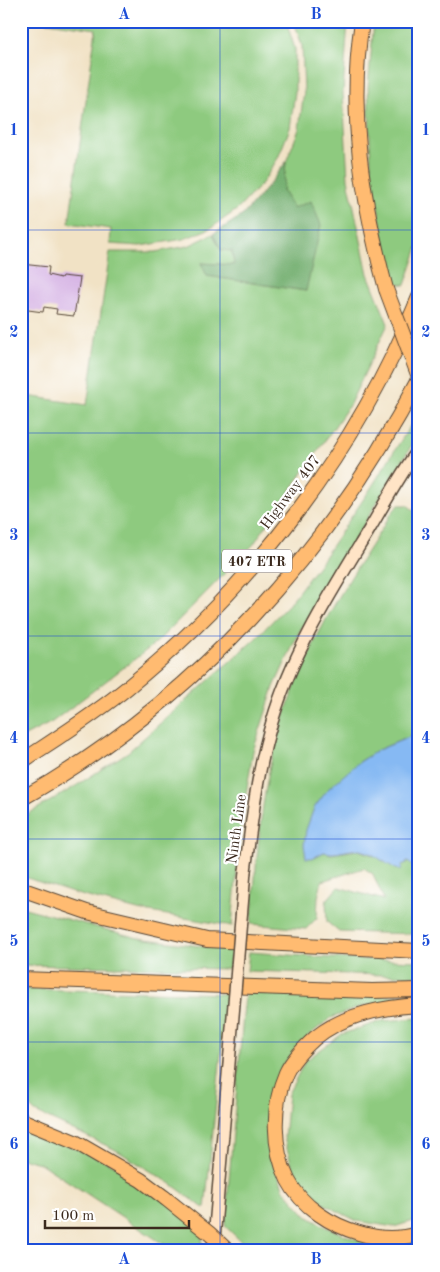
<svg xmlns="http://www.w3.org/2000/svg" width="440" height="1272" viewBox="0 0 440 1272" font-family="'Old Standard TT',serif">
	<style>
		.green { fill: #8eca7f; stroke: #647a4e }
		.forest { fill: #72ae6e; stroke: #566c46 }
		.water { fill: #86b9f3; stroke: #607288 }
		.building { fill: #d5b2e4 }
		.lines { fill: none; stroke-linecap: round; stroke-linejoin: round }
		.secondary-casing { stroke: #564637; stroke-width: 14 }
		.motorway-casing { stroke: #564637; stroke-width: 16 }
		.secondary { stroke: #ffe4c6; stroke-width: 11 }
		.motorway { stroke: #ffbb71; stroke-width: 14 }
		.secondary-bridge-casing { stroke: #564637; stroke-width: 14; stroke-linecap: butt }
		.motorway-bridge-casing { stroke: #564637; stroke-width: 16; stroke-linecap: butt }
		.secondary-bridge { stroke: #ffe4c6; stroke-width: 11 }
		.motorway-bridge { stroke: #ffbb71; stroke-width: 14 }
		.grid { fill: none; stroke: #1d4ed8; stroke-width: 1; stroke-opacity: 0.55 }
		.labels { text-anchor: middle; stroke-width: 4.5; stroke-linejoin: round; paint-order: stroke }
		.shield { fill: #fff; stroke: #766a62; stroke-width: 1 }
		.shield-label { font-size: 14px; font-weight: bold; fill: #3b2a1e }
		.street-label { font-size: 15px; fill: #3b2a1e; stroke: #fff }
		.neatline { fill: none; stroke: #1d4ed8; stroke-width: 2 }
		.grid-label { font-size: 16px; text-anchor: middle; font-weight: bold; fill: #1d4ed8 }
	</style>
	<rect width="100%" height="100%" fill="#fff"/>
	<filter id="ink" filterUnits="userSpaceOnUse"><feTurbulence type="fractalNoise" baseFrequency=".02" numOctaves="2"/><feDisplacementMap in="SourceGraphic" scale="10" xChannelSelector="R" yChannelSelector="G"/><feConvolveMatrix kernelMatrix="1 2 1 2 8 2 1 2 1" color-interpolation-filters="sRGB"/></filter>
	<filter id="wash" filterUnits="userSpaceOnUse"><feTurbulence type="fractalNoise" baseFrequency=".0096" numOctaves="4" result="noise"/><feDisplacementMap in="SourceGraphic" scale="20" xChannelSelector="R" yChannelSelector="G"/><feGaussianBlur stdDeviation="1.12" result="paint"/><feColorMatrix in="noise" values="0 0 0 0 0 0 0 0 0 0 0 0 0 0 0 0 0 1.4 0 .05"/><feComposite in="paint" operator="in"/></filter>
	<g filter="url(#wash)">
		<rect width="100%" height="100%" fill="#f1e2c5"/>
		<g class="green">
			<path d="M 41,21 L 286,21 L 295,49 L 295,92 L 290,128 L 278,158 L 263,182 L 238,209 L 211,228 L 184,239 L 140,246 L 110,244 L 111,229 L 69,223 L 96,29 Z"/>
			<path d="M 294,21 L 348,21 L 343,92 L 348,179 L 368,274 L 388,324 L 350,404 L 253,545 L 156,643 L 52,722 L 21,738 L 21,395 L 87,405 L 110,252 L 155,252 L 188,246 L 213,234 L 221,250 L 232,251 L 234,265 L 202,263 L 207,276 L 306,291 L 293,208 L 283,191 L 286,162 L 299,129 L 304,91 L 302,46 Z"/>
			<path d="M 374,21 L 419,21 L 419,244 L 405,285 L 396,283 L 383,237 L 371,166 L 368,87 Z"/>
			<path d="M 419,412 L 419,433 L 298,634 L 274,687 L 253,751 L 241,825 L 232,926 L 138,910 L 73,893 L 21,876 L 21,818 L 71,789 L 128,752 L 254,640 L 289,604 L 320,563 L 369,491 Z"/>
			<path d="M 399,505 L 407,505 L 415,511 L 419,509 L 419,734 L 414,735 L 378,750 L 358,763 L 312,858 L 324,852 L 331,854 L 358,850 L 402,865 L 408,862 L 415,868 L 419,864 L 419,934 L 339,932 L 327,922 L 326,901 L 338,887 L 384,900 L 373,874 L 364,868 L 322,881 L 318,897 L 317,918 L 306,929 L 251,924 C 256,871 259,818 270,766 C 279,729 291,692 307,658 C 330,606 363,559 393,511 Z"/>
			<path d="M 21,907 L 138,938 L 231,950 L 229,969 L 21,965 Z"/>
			<path d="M 249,952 L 330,958 L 419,961 L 419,976 L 247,971 Z"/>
			<path d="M 21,989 L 227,994 L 205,1209 L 170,1183 L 116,1150 L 35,1112 L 29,1106 L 21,1106 Z"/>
			<path d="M 245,993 L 419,996 L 419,1001 L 363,1006 L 331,1018 L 309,1035 L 283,1064 L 270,1098 L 268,1125 L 275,1166 L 284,1190 L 307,1216 L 326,1227 L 355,1239 L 387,1244 L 419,1241 L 419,1251 L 251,1251 L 225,1226 Z"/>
			<path d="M 419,1018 L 419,1219 L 394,1227 L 357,1221 L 324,1204 L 295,1176 L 284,1138 L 288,1094 L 305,1061 L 342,1034 L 382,1021 Z"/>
			<path d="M 21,1125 L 121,1168 L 202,1228 L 202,1251 L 174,1251 L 40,1163 L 21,1158 Z"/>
		</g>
		<path class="forest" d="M 286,162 L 283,191 L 293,208 L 311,201 L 321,225 L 306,291 L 207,276 L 201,263 L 234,265 L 232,251 L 221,250 L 213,234 L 243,215 L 268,186 Z"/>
		<path class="water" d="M 419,734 L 419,864 L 415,868 L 408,862 L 402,865 L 401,870 L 396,869 C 385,863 372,852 360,850 C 348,848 336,856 324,852 L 312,858 L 306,858 L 304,845 L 306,830 L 314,808 L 329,788 L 358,763 L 378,750 L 414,735 Z"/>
		<g id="blocks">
			<path class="building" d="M 21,264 L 49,267 L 48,275 L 61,278 L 62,276 L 80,278 L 74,316 L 56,314 L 57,309 L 44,307 L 43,312 L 21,309 Z"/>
		</g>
	</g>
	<g filter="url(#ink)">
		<use href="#blocks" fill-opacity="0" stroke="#564637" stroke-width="1"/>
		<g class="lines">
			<g class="secondary-casing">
				<g id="secondary">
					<path d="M 245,871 C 252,821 257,771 272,722 C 292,653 332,591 369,530 C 385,503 400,474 419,449"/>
					<path d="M 213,1251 L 231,1040"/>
				</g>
			</g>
			<g class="motorway-casing">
				<g id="motorway">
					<path d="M 362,21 C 348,114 362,199 386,289"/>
					<path d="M 21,762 C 57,738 94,715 127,688 C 255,584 357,450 419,297"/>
					<path d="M 21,799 C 193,703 328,553 419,379"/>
					<path d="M 21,889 L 87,912 L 207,940 L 419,951"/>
					<path d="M 21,979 L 372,991 L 419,990"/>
					<path d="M 419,1005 C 383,1007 344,1014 315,1038 C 305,1047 292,1060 286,1073 C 272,1105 272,1148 288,1180 C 302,1207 331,1225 359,1233 C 378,1239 400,1240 419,1233"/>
					<path d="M 21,1120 L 77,1143 L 141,1180 L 165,1198"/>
				</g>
			</g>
			<use href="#secondary" class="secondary"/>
			<use href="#motorway" class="motorway"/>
			<g class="secondary-bridge-casing">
				<path id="secondary-bridge" d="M 231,1040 L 245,871"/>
			</g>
			<g class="motorway-bridge-casing">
				<g id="motorway-bridge">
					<path d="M 386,289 L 419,377"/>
					<path d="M 165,1198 L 210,1234 L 228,1251"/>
				</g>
			</g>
			<use href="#secondary-bridge" class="secondary-bridge"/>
			<use href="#motorway-bridge" class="motorway-bridge"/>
		</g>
	</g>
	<path class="grid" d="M 220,21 L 220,1251M 21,230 L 419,230M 21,433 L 419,433M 21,636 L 419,636M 21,839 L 419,839M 21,1042 L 419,1042"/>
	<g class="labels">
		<rect class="shield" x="222" y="549.5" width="70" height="23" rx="4"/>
		<g class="shield-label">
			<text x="257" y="566">407 ETR</text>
		</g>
		<g class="street-label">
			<text transform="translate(290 492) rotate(-53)" y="5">Highway 407</text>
			<text transform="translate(236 829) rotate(-82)" y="5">Ninth Line</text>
		</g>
	</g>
	<rect width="440" height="1272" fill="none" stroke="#fff" stroke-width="55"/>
	<path d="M45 1220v8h144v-8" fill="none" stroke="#3b2a1e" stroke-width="2.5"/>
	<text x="52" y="1220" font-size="15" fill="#3b2a1e" stroke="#ffffff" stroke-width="4" paint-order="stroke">100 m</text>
	<rect x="28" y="28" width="384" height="1216" class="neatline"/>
	<g class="grid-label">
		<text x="124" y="19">A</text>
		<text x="316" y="19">B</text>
		<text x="14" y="135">1</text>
		<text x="426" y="135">1</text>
		<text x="14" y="337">2</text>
		<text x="426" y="337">2</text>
		<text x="14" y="540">3</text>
		<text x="426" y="540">3</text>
		<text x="14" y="743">4</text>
		<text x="426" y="743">4</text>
		<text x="14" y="946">5</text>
		<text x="426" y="946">5</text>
		<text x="14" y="1149">6</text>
		<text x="426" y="1149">6</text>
		<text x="124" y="1264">A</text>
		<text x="316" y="1264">B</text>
	</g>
</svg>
